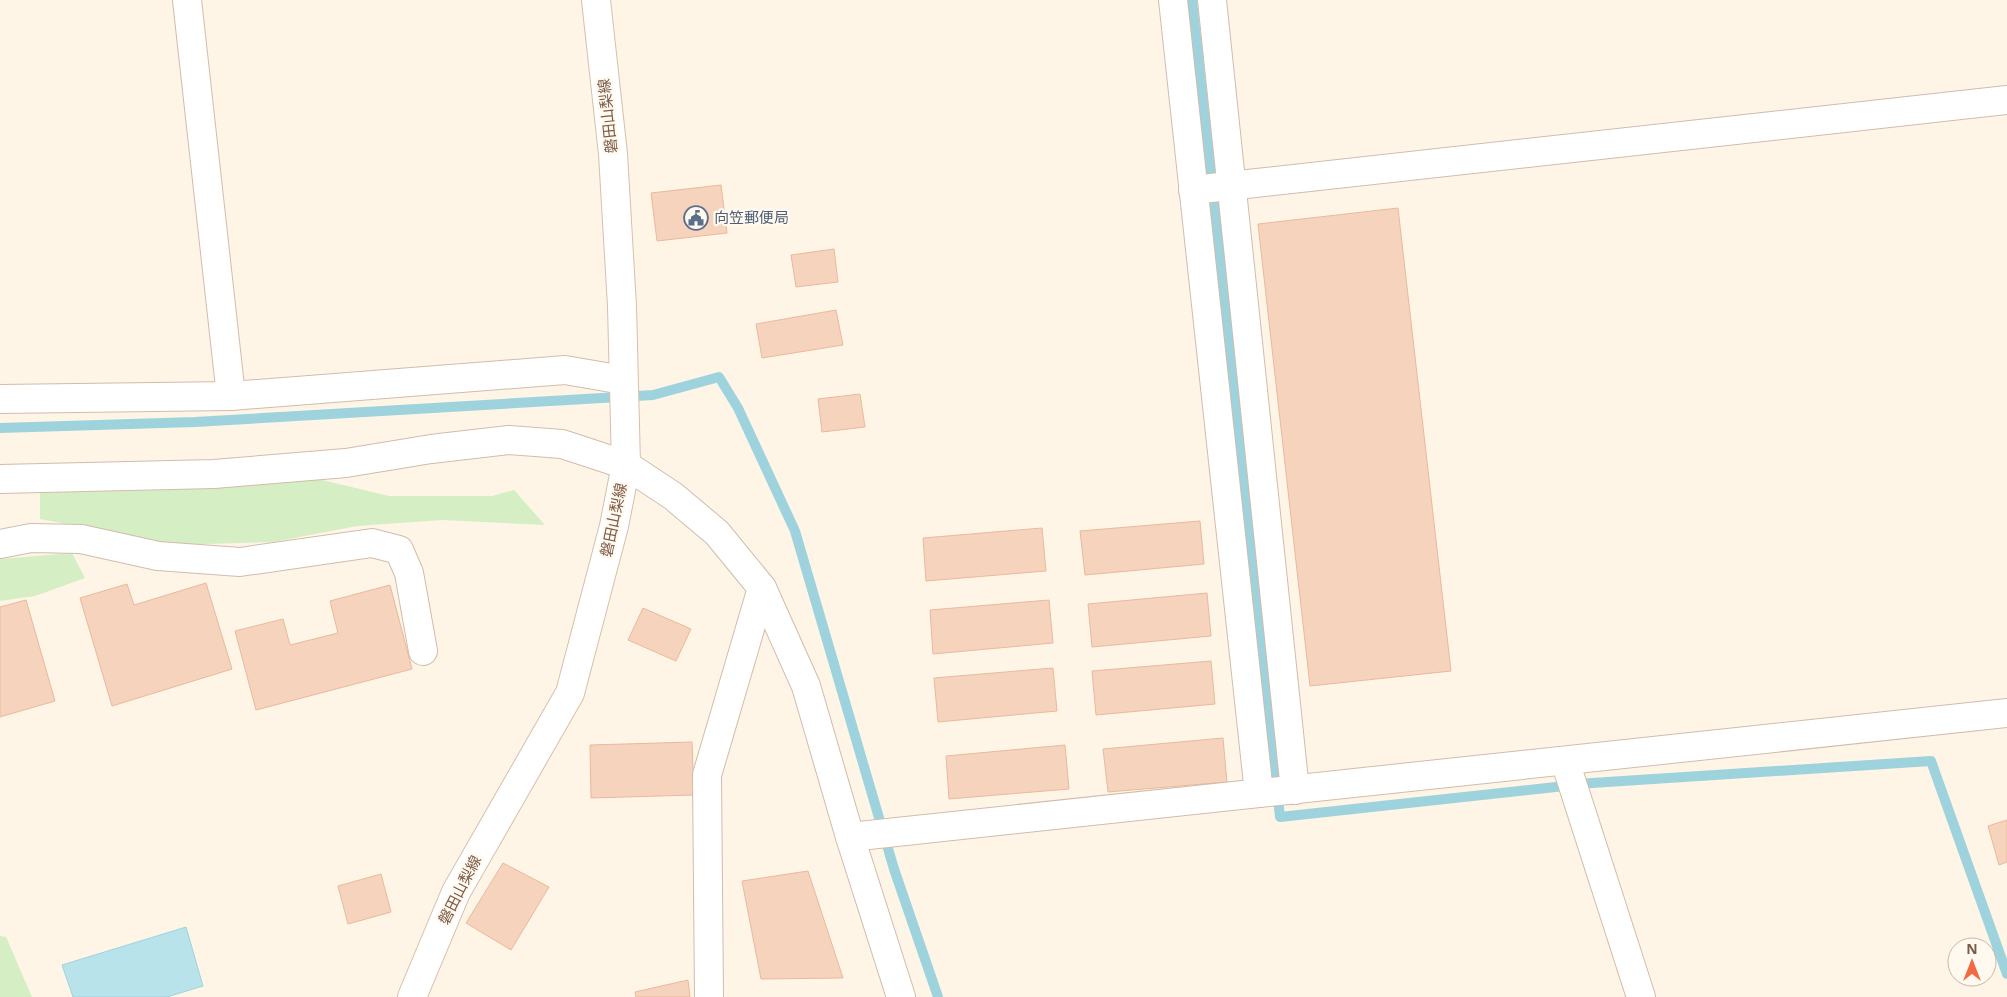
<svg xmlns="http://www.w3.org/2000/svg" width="2007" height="997" viewBox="0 0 2007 997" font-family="'Noto Sans','Noto Sans JP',sans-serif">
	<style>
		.green { fill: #d5eec4 }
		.water { fill: #b9e3ea; stroke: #9ed3dd }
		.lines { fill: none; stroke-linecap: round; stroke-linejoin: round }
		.stream { stroke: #9ed3dd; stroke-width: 10 }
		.building { fill: #f6d3bc; stroke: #eab99b }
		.minor-casing { stroke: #d2bcab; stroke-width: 30 }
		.tertiary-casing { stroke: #d2bcab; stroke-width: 30 }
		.secondary-casing { stroke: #d8bfab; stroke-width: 30 }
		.minor { stroke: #fff; stroke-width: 28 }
		.tertiary { stroke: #fff; stroke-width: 28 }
		.secondary { stroke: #fff; stroke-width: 28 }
		.labels { text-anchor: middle; stroke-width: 4.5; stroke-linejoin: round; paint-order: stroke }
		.street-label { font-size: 15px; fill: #7b5a48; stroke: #fff9ef }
		.service-label { font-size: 15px; fill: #4e5e75; stroke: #fff9ef; text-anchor: start }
	</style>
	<rect width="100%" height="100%" fill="#fef5e7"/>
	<g class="green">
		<path d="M 272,468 L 389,496 L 492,496 L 514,490 L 545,525 L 442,520 L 357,526 L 273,542 L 174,545 L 40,519 L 40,492 L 155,490 Z"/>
		<path d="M 72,553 L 85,578 L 35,596 L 0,601 L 0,559 Z"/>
		<path d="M 0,936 L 6,937 L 32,997 L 0,997 Z"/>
	</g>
	<path class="water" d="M 186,927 L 203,986 L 167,997 L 73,997 L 62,965 Z"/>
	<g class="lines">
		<g class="stream">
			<path d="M 1192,0 L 1280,817 L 1592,783 L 1931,761 L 2007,974"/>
			<path d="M 0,428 L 195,422 L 653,395 L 719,377 L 738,408 L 795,531 L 894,869 L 938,997"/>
		</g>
	</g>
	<g class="building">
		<path d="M 721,185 L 727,233 L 657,241 L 651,193 Z"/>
		<path d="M 1398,208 L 1451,671 L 1310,686 L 1258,224 Z"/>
		<path d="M 834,249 L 838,282 L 796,287 L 791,255 Z"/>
		<path d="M 836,310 L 843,345 L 762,358 L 756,324 Z"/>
		<path d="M 860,394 L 865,427 L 822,432 L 818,399 Z"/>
		<path d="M 1200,521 L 1204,564 L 1085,575 L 1080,531 Z"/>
		<path d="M 1042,528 L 1046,571 L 926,581 L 923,538 Z"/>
		<path d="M 206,583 L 232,669 L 112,706 L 80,598 L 127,584 L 134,605 Z"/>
		<path d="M 390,585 L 412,669 L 256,710 L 235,631 L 283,619 L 290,645 L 338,633 L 330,601 Z"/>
		<path d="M 1207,593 L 1211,636 L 1092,647 L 1088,604 Z"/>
		<path d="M 26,600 L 55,701 L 0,717 L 0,607 Z"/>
		<path d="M 1049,600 L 1053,643 L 933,654 L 930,610 Z"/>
		<path d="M 643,608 L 691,629 L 676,661 L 628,640 Z"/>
		<path d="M 1211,661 L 1215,704 L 1096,715 L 1092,671 Z"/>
		<path d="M 1053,668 L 1057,711 L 938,722 L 934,678 Z"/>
		<path d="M 1223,738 L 1227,782 L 1108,792 L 1103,749 Z"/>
		<path d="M 692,742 L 694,795 L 591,798 L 590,745 Z"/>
		<path d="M 1065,745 L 1069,789 L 949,799 L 946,756 Z"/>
		<path d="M 2007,820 L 2007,862 L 1999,865 L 1988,826 Z"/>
		<path d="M 503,863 L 549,887 L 511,950 L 466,923 Z"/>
		<path d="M 808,871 L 843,978 L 761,979 L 742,881 Z"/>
		<path d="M 381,874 L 391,912 L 348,924 L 338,886 Z"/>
		<path d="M 688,980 L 690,997 L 636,997 L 635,992 Z"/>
	</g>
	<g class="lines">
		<g class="minor-casing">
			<g id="minor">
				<path d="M 187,0 L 231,396"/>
				<path d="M 1173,0 L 1259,793"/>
				<path d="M 1212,0 L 1295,790"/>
				<path d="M 1193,190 L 2007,100"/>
				<path d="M 0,399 L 231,396 L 565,370 L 623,380"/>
				<path d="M 0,544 L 31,538 L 81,539 L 158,556 L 240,562 L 372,543 L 399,550 L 409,573 L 423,651"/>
				<path d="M 1565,761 L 1641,997"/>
				<path d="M 709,997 L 707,775 L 762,588"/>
			</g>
		</g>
		<g class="tertiary-casing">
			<g id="tertiary">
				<path d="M 0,479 L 214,474 L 346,463 L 431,449 L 509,440 L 562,444 L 626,465 L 673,496 L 717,533 L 762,588 L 806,686 L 850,837 L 901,997"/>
				<path d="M 850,837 L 2007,713"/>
			</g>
		</g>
		<g class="secondary-casing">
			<path id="secondary" d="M 412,997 L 456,892 L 570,693 L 614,526 L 626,465 L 622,306 L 613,154 L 596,0"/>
		</g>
		<use href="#minor" class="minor"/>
		<use href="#tertiary" class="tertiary"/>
		<use href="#secondary" class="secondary"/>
	</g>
	<defs>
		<g id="civic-ring" transform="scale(1.25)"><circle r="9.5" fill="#fff9ef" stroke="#5c6f8a" stroke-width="1.5"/><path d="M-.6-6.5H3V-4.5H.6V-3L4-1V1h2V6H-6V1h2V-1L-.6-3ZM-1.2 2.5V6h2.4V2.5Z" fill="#5c6f8a"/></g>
	</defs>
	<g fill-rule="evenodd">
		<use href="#civic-ring" x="696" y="218"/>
	</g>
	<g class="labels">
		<g class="street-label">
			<text transform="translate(608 116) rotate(-96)" y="5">磐田山梨線</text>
			<text transform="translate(614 520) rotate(-78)" y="5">磐田山梨線</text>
			<text transform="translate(460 890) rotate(-63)" y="5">磐田山梨線</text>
		</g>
		<g class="service-label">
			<text x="714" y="223">向笠郵便局</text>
		</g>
	</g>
	<g transform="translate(1972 962)"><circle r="24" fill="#fff9ef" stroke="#cab9ac"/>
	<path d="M0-4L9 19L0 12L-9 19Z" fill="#f26a43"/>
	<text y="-8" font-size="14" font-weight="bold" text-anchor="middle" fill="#7b5a48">N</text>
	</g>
</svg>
